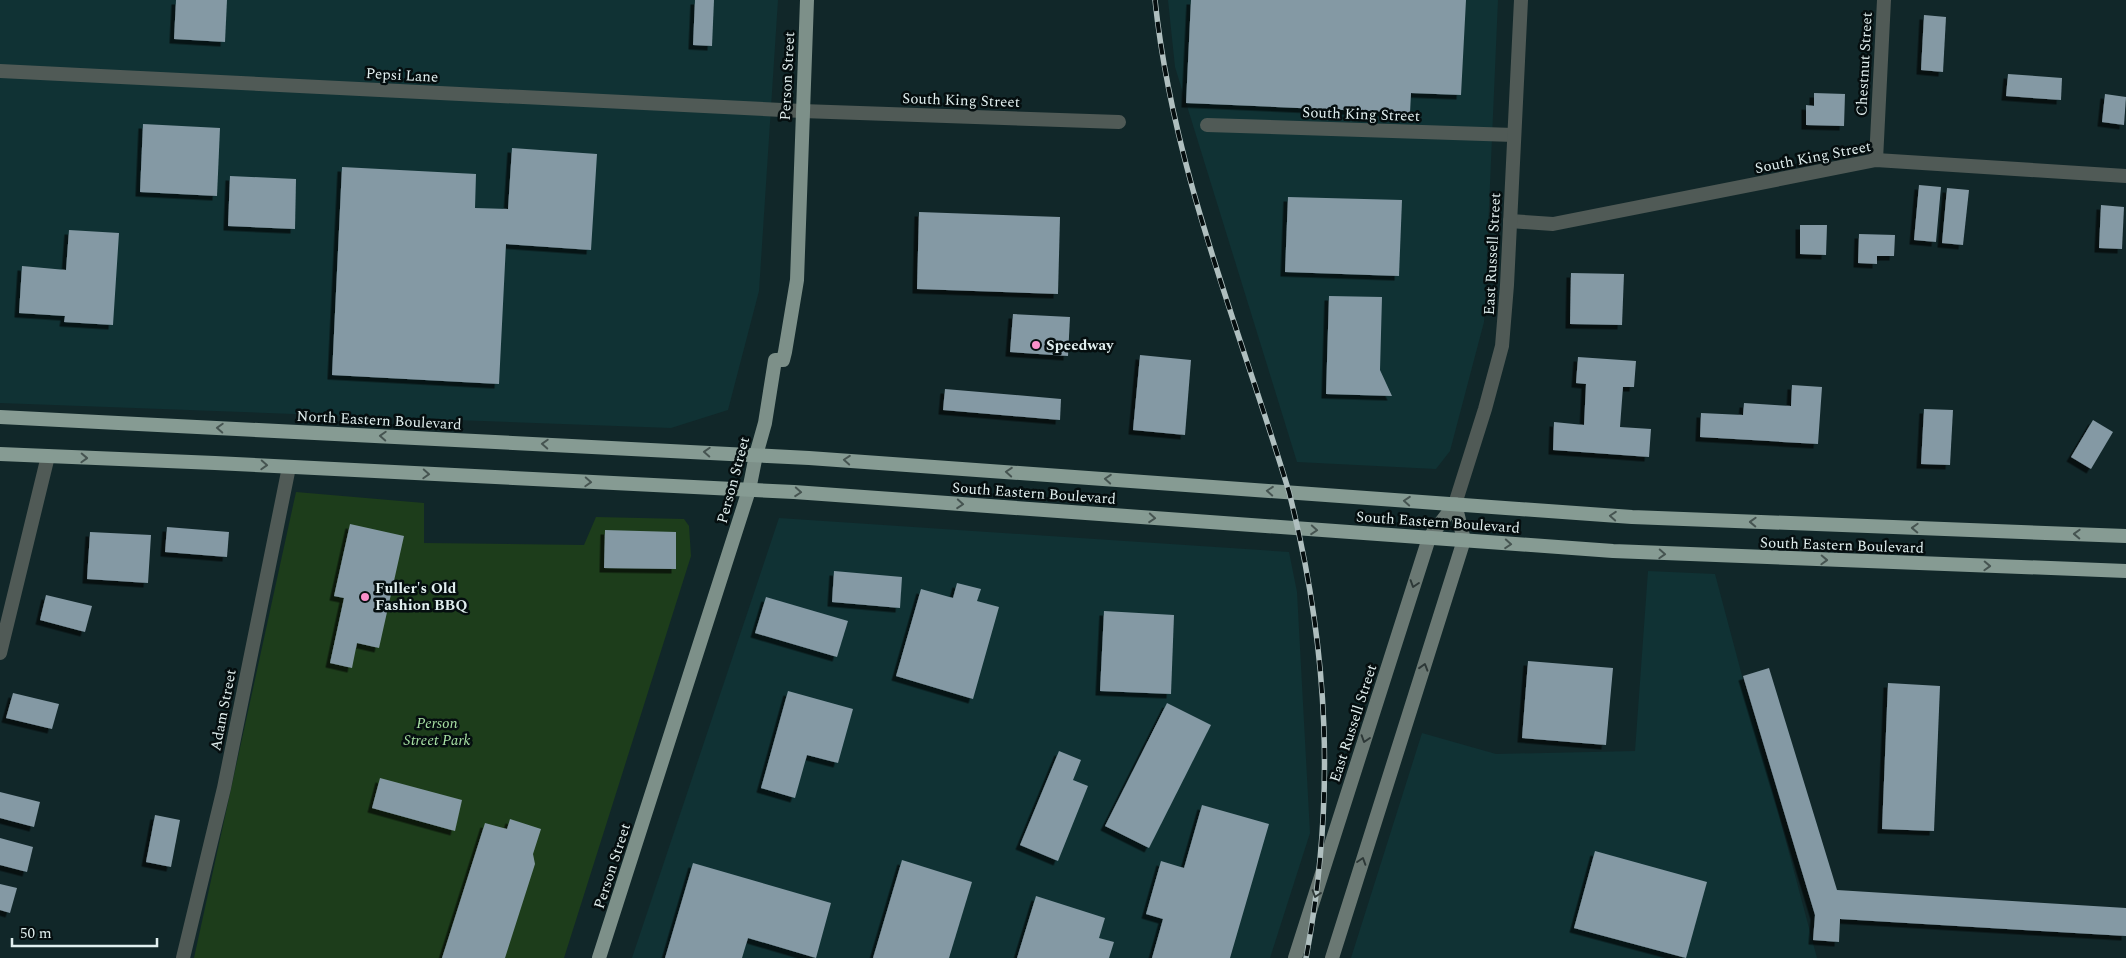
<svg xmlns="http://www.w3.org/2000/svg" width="2126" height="958" viewBox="0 0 2126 958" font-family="Spectral,serif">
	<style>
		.built { fill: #103234 }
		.green { fill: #1d3d1b }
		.building { fill: #8499a4; filter: url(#shadow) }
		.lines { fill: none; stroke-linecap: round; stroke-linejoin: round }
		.minor { stroke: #505a56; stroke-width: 14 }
		.tertiary { stroke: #505a56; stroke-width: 14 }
		.secondary { stroke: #6a7873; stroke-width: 14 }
		.primary { stroke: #7d9089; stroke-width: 14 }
		.trunk { stroke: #869b93; stroke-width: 14 }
		.rail-casing { stroke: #afbfbf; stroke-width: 5.5 }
		.rail { stroke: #050e0f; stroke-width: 4; stroke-dasharray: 11; stroke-linecap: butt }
		.oneway { stroke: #465451 }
		.oneway2 { stroke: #2d3837 }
		.poi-dot { fill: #f990ca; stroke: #050e0f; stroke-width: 2 }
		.labels { text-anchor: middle; stroke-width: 5; stroke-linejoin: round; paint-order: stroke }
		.street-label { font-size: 15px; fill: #e1efef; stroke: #050e0f }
		.poi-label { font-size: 15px; font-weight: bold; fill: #e1efef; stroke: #050e0f; text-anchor: start }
		.park-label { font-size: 15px; font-style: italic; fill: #a8e0a4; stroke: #050e0f }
	</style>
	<defs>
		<filter id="shadow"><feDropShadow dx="-4.5" dy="4.5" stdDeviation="0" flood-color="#0009"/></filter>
	</defs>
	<rect width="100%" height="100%" fill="#112729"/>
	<g class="built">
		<path d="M 0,0 L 778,0 L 759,291 L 728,410 L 671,428 L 0,403 Z"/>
		<path d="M 1168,0 L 1498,0 L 1484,322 L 1450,451 L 1436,469 L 1297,462 L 1175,67 Z"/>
		<path d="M 779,518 L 1289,552 L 1297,592 L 1310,833 L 1270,958 L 632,958 Z"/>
		<path d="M 1648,571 L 1715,574 L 1817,958 L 1351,958 L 1422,733 L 1496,754 L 1635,751 Z"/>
	</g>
	<path class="green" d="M 296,492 L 424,503 L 424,543 L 584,545 L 596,517 L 684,519 L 689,526 L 691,556 L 564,958 L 194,958 Z"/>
	<g class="building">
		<path d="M 176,0 L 227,0 L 225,42 L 174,39 Z"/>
		<path d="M 695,0 L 714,0 L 712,46 L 693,45 Z"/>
		<path d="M 1191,0 L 1466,0 L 1461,95 L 1411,93 L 1410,113 L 1186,103 Z"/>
		<path d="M 1924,15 L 1946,17 L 1943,72 L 1921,70 Z"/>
		<path d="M 2008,74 L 2062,78 L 2061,100 L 2006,96 Z"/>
		<path d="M 1814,93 L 1845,94 L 1844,126 L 1806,125 L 1806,105 L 1814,106 Z"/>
		<path d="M 2105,94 L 2126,97 L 2124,125 L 2102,122 Z"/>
		<path d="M 143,124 L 220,128 L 217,196 L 140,192 Z"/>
		<path d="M 512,148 L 597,154 L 591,250 L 506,244 L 499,384 L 332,375 L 342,167 L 476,174 L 475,208 L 508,209 Z"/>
		<path d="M 230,176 L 296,179 L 295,229 L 228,226 Z"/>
		<path d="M 1919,185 L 1941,187 L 1936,242 L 1914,240 Z"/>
		<path d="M 1947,188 L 1969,190 L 1963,245 L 1942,243 Z"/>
		<path d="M 1288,197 L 1402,200 L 1399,276 L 1285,272 Z"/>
		<path d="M 2101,205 L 2124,207 L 2122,249 L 2099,248 Z"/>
		<path d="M 919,212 L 1060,217 L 1058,294 L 917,289 Z"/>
		<path d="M 1800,225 L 1827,225 L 1826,255 L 1800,254 Z"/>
		<path d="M 69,230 L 119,233 L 113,325 L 64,322 L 65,316 L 19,313 L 22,266 L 66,270 Z"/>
		<path d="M 1859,234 L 1895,235 L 1894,256 L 1877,256 L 1877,264 L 1858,263 Z"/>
		<path d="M 1571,273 L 1624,274 L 1622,325 L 1570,324 Z"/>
		<path d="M 1329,296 L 1382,297 L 1380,370 L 1392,396 L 1326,394 Z"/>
		<path d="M 1013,314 L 1070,317 L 1068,356 L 1010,352 Z"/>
		<path d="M 1140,355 L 1191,360 L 1185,435 L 1133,430 Z"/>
		<path d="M 1578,357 L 1636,361 L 1634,387 L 1623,387 L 1620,427 L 1651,429 L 1649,457 L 1553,450 L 1554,422 L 1584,425 L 1586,384 L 1576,383 Z"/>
		<path d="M 1792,385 L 1822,387 L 1818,444 L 1700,437 L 1701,413 L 1743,415 L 1744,403 L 1791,406 Z"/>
		<path d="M 945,389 L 1061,399 L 1060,420 L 943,410 Z"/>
		<path d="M 1924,409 L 1953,410 L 1950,465 L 1921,464 Z"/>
		<path d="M 2093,420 L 2113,432 L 2091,469 L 2071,457 Z"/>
		<path d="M 350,524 L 404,536 L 379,648 L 357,643 L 352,668 L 330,663 L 344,598 L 334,596 Z"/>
		<path d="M 167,527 L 229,532 L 227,557 L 165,552 Z"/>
		<path d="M 605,530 L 676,532 L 676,569 L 604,568 Z"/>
		<path d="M 90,532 L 151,535 L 148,583 L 87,579 Z"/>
		<path d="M 834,571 L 902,577 L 900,608 L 832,602 Z"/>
		<path d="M 957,583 L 981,589 L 977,601 L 999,607 L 973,699 L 896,676 L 921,589 L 953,598 Z"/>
		<path d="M 46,595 L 92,606 L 85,632 L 40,620 Z"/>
		<path d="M 766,597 L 848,621 L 837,657 L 755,633 Z"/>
		<path d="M 1104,611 L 1174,615 L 1171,694 L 1100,691 Z"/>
		<path d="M 1528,661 L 1613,668 L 1606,745 L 1522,738 Z"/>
		<path d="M 1769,668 L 1837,890 L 2126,908 L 2126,936 L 1840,919 L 1839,942 L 1813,940 L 1815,915 L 1743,676 Z"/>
		<path d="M 1888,683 L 1940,686 L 1934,831 L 1882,829 Z"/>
		<path d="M 788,691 L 853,709 L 838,763 L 807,755 L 795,798 L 761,788 Z"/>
		<path d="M 13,693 L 59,704 L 52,729 L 6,718 Z"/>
		<path d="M 1167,703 L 1211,725 L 1149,848 L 1105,826 Z"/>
		<path d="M 1059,751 L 1081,760 L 1073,780 L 1088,786 L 1058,861 L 1020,845 Z"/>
		<path d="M 380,778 L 462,800 L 455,831 L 372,808 Z"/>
		<path d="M 0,792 L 40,802 L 34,827 L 0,818 Z"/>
		<path d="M 1202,805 L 1269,824 L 1230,958 L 1152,958 L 1163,919 L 1146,914 L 1161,861 L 1184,868 Z"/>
		<path d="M 155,815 L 180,820 L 171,867 L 146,862 Z"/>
		<path d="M 510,819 L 541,829 L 533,854 L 535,864 L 505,958 L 442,958 L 485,823 L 507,829 Z"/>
		<path d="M 0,838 L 33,847 L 27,872 L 0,865 Z"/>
		<path d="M 1595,851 L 1707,882 L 1686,958 L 1574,928 Z"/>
		<path d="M 902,860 L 972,882 L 949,958 L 873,958 Z"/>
		<path d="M 693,863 L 831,903 L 816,958 L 748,938 L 742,958 L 665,958 Z"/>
		<path d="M 0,884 L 17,888 L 10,913 L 0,910 Z"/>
		<path d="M 1036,896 L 1105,918 L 1099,938 L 1114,942 L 1109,958 L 1017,958 Z"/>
	</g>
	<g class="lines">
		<g class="minor">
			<path d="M 0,71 L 802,111 L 1119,122"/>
			<path d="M 1207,125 L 1514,135"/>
			<path d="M 1876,160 L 1884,0"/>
			<path d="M 1510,221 L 1553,224 L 1876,160 L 2126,176"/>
			<path d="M 0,653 L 48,456"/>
			<path d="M 183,958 L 224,788 L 289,467"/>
		</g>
		<path class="tertiary" d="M 1455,504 L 1485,409 L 1502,346 L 1507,285 L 1521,0"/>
		<g class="secondary">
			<path d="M 1295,958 L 1429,538 L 1455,504"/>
			<path d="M 1332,958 L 1464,540 L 1455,504"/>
		</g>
		<path class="primary" d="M 599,958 L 749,490 L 756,455 L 765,423 L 775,360 L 783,360 L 785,352 L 797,280 L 807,0"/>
		<g class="trunk">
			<path d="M 0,417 L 809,458 L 1632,517 L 2126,536"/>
			<path d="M 0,454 L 215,463 L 794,492 L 1613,551 L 2126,571"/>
		</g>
		<g class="rail-casing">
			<path id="rail" d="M 1155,0 C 1173,171 1240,329 1289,492 C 1329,648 1336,800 1306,958"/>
		</g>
		<use href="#rail" class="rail"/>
	</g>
	<defs><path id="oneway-chevron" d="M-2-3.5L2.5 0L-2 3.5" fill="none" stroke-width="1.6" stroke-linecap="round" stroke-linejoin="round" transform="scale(1.25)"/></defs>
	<g class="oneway">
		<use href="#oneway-chevron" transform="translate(220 428) rotate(-177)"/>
		<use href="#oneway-chevron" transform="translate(383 436) rotate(-177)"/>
		<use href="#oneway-chevron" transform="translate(545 444) rotate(-177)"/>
		<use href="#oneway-chevron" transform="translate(707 452) rotate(-177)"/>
		<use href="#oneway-chevron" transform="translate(84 458) rotate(2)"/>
		<use href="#oneway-chevron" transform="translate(847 460) rotate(-176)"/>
		<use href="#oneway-chevron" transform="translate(264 465) rotate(3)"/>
		<use href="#oneway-chevron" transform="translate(1009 472) rotate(-176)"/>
		<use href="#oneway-chevron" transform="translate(426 474) rotate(3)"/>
		<use href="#oneway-chevron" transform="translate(1108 479) rotate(-176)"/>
		<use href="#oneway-chevron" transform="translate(588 482) rotate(3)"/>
		<use href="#oneway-chevron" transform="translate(1270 491) rotate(-176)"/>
		<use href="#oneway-chevron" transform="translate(798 492) rotate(4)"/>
		<use href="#oneway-chevron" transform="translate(1407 501) rotate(-176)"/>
		<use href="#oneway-chevron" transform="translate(960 504) rotate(4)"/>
		<use href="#oneway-chevron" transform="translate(1613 516) rotate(-176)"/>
		<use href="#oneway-chevron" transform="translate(1152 518) rotate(4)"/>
		<use href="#oneway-chevron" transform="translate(1753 522) rotate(-178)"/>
		<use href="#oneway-chevron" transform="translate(1915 528) rotate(-178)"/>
		<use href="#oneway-chevron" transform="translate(1314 530) rotate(4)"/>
		<use href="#oneway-chevron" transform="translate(2077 534) rotate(-178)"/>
		<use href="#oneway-chevron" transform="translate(1508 544) rotate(4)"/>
		<use href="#oneway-chevron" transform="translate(1662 554) rotate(3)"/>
		<use href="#oneway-chevron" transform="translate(1824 560) rotate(2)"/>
		<use href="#oneway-chevron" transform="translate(1987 566) rotate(2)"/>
	</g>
	<g class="oneway2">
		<use href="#oneway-chevron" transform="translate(1414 584) rotate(108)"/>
		<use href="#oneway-chevron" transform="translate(1424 667) rotate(-73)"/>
		<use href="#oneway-chevron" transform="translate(1365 739) rotate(108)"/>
		<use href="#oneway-chevron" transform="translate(1362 861) rotate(-72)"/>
		<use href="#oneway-chevron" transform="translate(1316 894) rotate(108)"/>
	</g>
	<g class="poi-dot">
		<circle cx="1036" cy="345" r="5"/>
		<circle cx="365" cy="597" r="5"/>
	</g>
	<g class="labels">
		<g class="street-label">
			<text transform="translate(1864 64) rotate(-87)" y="5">Chestnut Street</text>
			<text transform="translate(402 75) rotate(3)" y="5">Pepsi Lane</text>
			<text transform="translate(787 76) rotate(-87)" y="5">Person Street</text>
			<text transform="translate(961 100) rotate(2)" y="5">South King Street</text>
			<text transform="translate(1361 114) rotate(2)" y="5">South King Street</text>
			<text transform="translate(1813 157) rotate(-11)" y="5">South King Street</text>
			<text transform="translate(1492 254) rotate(-87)" y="5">East Russell Street</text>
			<text transform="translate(379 420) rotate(3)" y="5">North Eastern Boulevard</text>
			<text transform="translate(733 480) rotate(-75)" y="5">Person Street</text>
			<text transform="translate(1034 493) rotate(4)" y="5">South Eastern Boulevard</text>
			<text transform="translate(1438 522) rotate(4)" y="5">South Eastern Boulevard</text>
			<text transform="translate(1842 545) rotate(2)" y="5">South Eastern Boulevard</text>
			<text transform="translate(223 710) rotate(-79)" y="5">Adam Street</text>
			<text transform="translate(1353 723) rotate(-72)" y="5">East Russell Street</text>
			<text transform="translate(612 866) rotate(-72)" y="5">Person Street</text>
		</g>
		<g class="poi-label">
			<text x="1046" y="350">Speedway</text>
			<text x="375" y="593">Fuller's Old<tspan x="375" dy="17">Fashion BBQ</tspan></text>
		</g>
		<g class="park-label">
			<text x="437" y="728">Person<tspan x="437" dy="17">Street Park</tspan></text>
		</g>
	</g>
	<path d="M12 938v8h145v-8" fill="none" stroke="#e1efef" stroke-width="2.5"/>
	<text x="20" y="938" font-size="15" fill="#e1efef" stroke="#050e0f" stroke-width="4" paint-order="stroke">50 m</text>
</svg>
